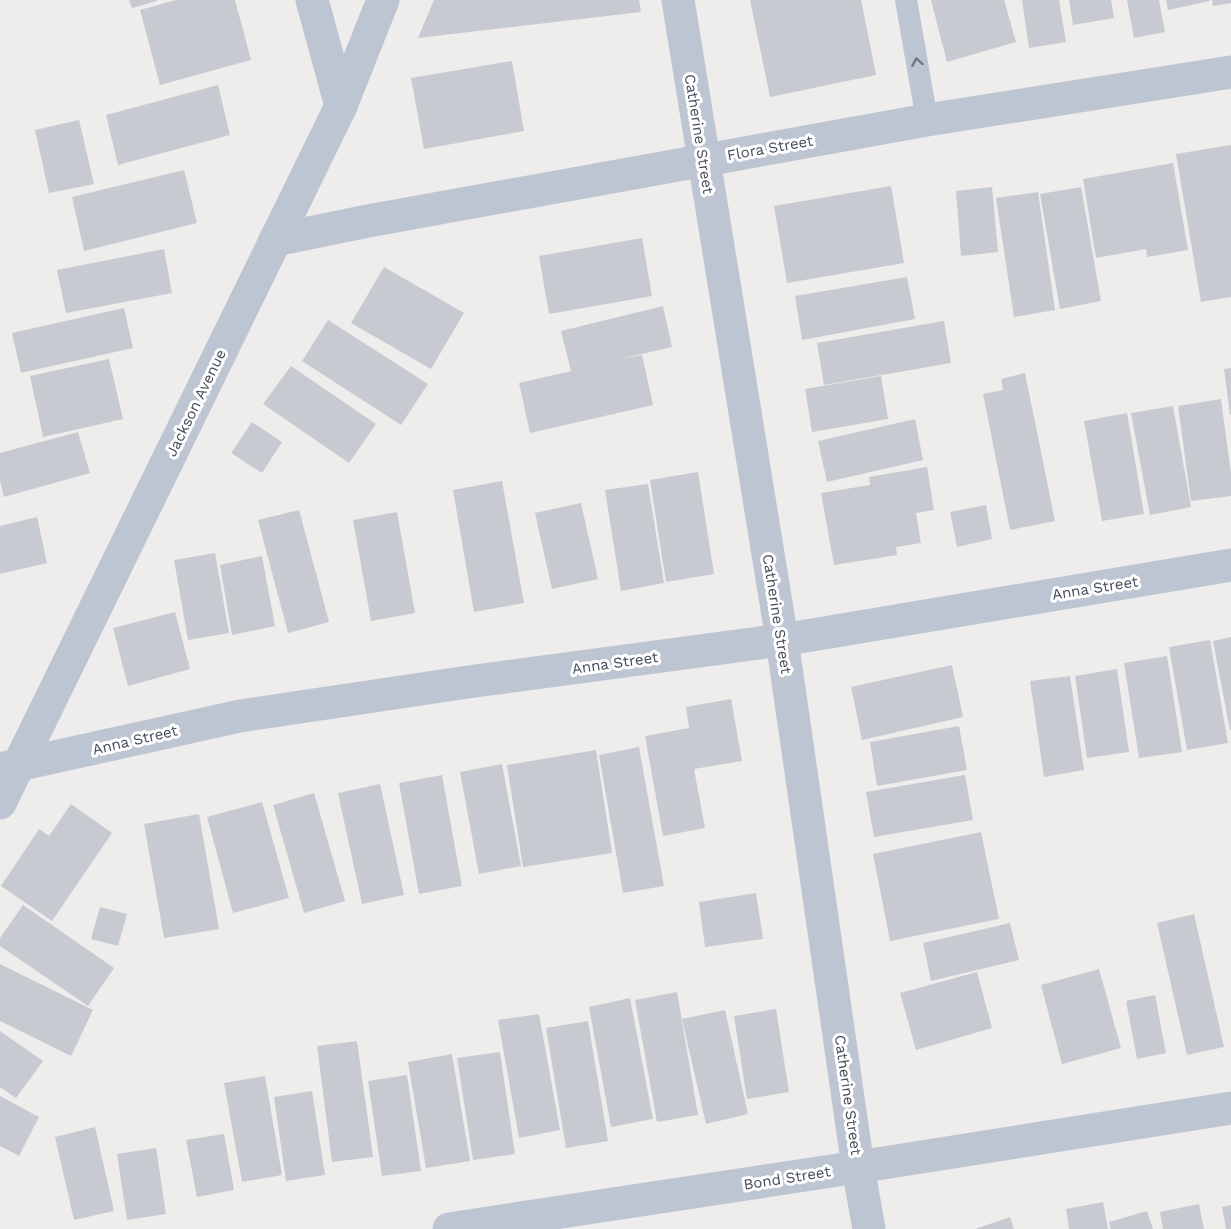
<svg xmlns="http://www.w3.org/2000/svg" width="1231" height="1229" viewBox="0 0 1231 1229" font-family="'Work Sans',sans-serif">
	<style>
		.building { fill: #c8cad2 }
		.lines { fill: none; stroke-linecap: round; stroke-linejoin: round }
		.service { stroke: #bec5d2; stroke-width: 22 }
		.minor { stroke: #bec5d2; stroke-width: 33 }
		.oneway { stroke: #6f7684 }
		.labels { text-anchor: middle; stroke-width: 6; stroke-linejoin: round; paint-order: stroke }
		.street-label { font-size: 15px; fill: #444b5a; stroke: #fff }
	</style>
	<rect width="100%" height="100%" fill="#efecec"/>
	<g class="building">
		<path d="M 129,0 L 157,0 L 157,1 L 132,8 Z"/>
		<path d="M 176,0 L 235,0 L 251,60 L 160,85 L 140,10 Z"/>
		<path d="M 434,0 L 639,0 L 641,12 L 418,38 Z"/>
		<path d="M 750,0 L 861,0 L 876,75 L 770,97 Z"/>
		<path d="M 931,0 L 1004,0 L 1016,42 L 947,62 Z"/>
		<path d="M 1022,0 L 1059,0 L 1066,42 L 1029,48 Z"/>
		<path d="M 1069,0 L 1111,0 L 1114,18 L 1073,25 Z"/>
		<path d="M 1127,0 L 1159,0 L 1165,32 L 1134,38 Z"/>
		<path d="M 1166,0 L 1210,0 L 1210,1 L 1168,10 Z"/>
		<path d="M 1212,0 L 1231,0 L 1231,3 L 1213,6 Z"/>
		<path d="M 512,61 L 524,131 L 424,149 L 411,78 Z"/>
		<path d="M 218,85 L 230,135 L 118,165 L 106,115 Z"/>
		<path d="M 79,120 L 94,184 L 49,193 L 35,130 Z"/>
		<path d="M 1231,145 L 1231,297 L 1201,302 L 1176,154 Z"/>
		<path d="M 1173,163 L 1188,250 L 1147,257 L 1146,249 L 1096,258 L 1083,179 Z"/>
		<path d="M 184,170 L 197,223 L 84,251 L 72,197 Z"/>
		<path d="M 891,186 L 904,263 L 787,283 L 774,206 Z"/>
		<path d="M 992,187 L 998,252 L 961,256 L 956,191 Z"/>
		<path d="M 1081,187 L 1101,301 L 1060,309 L 1040,194 Z"/>
		<path d="M 1038,192 L 1055,310 L 1014,317 L 996,198 Z"/>
		<path d="M 642,238 L 652,296 L 549,314 L 539,256 Z"/>
		<path d="M 164,249 L 172,293 L 66,313 L 57,270 Z"/>
		<path d="M 384,267 L 464,313 L 431,369 L 351,323 Z"/>
		<path d="M 907,277 L 915,319 L 802,340 L 795,296 Z"/>
		<path d="M 663,306 L 672,347 L 620,359 L 642,355 L 653,405 L 530,433 L 519,383 L 571,371 L 561,331 Z"/>
		<path d="M 124,308 L 133,348 L 21,373 L 12,333 Z"/>
		<path d="M 328,320 L 428,384 L 401,425 L 302,361 Z"/>
		<path d="M 944,321 L 951,363 L 824,385 L 817,343 Z"/>
		<path d="M 109,359 L 123,419 L 43,437 L 30,376 Z"/>
		<path d="M 291,366 L 376,424 L 349,463 L 263,404 Z"/>
		<path d="M 1231,368 L 1231,415 L 1230,415 L 1224,369 Z"/>
		<path d="M 1025,373 L 1055,521 L 1010,530 L 983,394 L 1003,390 L 1001,379 Z"/>
		<path d="M 881,376 L 888,419 L 812,432 L 805,389 Z"/>
		<path d="M 1221,399 L 1231,474 L 1231,496 L 1191,501 L 1178,406 Z"/>
		<path d="M 1173,406 L 1191,507 L 1150,515 L 1131,413 Z"/>
		<path d="M 1127,413 L 1144,514 L 1102,521 L 1084,421 Z"/>
		<path d="M 915,419 L 923,460 L 827,482 L 818,441 Z"/>
		<path d="M 252,422 L 282,442 L 262,473 L 231,453 Z"/>
		<path d="M 78,432 L 90,473 L 4,497 L 0,481 L 0,453 Z"/>
		<path d="M 927,467 L 934,510 L 916,513 L 921,543 L 896,547 L 897,555 L 834,565 L 821,493 L 870,485 L 869,477 Z"/>
		<path d="M 698,472 L 714,574 L 666,582 L 650,480 Z"/>
		<path d="M 502,481 L 524,603 L 474,612 L 453,490 Z"/>
		<path d="M 648,484 L 664,583 L 621,591 L 605,490 Z"/>
		<path d="M 581,503 L 598,579 L 552,589 L 535,513 Z"/>
		<path d="M 986,505 L 992,539 L 957,547 L 950,512 Z"/>
		<path d="M 299,510 L 329,622 L 288,633 L 258,520 Z"/>
		<path d="M 397,512 L 415,613 L 371,621 L 353,520 Z"/>
		<path d="M 37,517 L 47,563 L 0,574 L 0,526 Z"/>
		<path d="M 215,553 L 229,633 L 188,640 L 174,560 Z"/>
		<path d="M 262,556 L 275,626 L 232,635 L 220,565 Z"/>
		<path d="M 175,612 L 190,669 L 128,686 L 113,628 Z"/>
		<path d="M 1231,637 L 1231,730 L 1230,730 L 1213,641 Z"/>
		<path d="M 1210,640 L 1228,743 L 1187,750 L 1169,647 Z"/>
		<path d="M 1167,656 L 1182,752 L 1139,758 L 1124,663 Z"/>
		<path d="M 952,665 L 963,717 L 862,740 L 851,687 Z"/>
		<path d="M 1117,669 L 1129,752 L 1087,758 L 1075,676 Z"/>
		<path d="M 1070,676 L 1084,770 L 1044,777 L 1030,681 Z"/>
		<path d="M 731,699 L 742,761 L 694,769 L 705,828 L 663,836 L 645,736 L 689,728 L 686,707 Z"/>
		<path d="M 959,726 L 967,770 L 877,786 L 870,742 Z"/>
		<path d="M 639,747 L 664,886 L 623,893 L 599,755 Z"/>
		<path d="M 596,750 L 612,853 L 523,867 L 507,765 Z"/>
		<path d="M 502,764 L 521,866 L 479,874 L 460,772 Z"/>
		<path d="M 442,775 L 462,886 L 419,894 L 399,783 Z"/>
		<path d="M 965,775 L 973,820 L 874,837 L 866,792 Z"/>
		<path d="M 380,784 L 404,895 L 362,904 L 338,793 Z"/>
		<path d="M 314,793 L 345,901 L 304,913 L 273,805 Z"/>
		<path d="M 262,802 L 289,898 L 233,913 L 207,817 Z"/>
		<path d="M 71,804 L 112,833 L 52,921 L 1,886 L 39,829 L 49,836 Z"/>
		<path d="M 199,814 L 219,929 L 164,938 L 144,824 Z"/>
		<path d="M 981,832 L 999,919 L 890,941 L 873,854 Z"/>
		<path d="M 756,893 L 763,939 L 705,947 L 699,902 Z"/>
		<path d="M 23,905 L 114,968 L 88,1006 L 0,946 L 0,938 Z"/>
		<path d="M 100,907 L 127,914 L 118,946 L 91,939 Z"/>
		<path d="M 1194,914 L 1224,1047 L 1187,1055 L 1157,923 Z"/>
		<path d="M 1010,923 L 1019,960 L 931,981 L 923,943 Z"/>
		<path d="M 0,964 L 93,1010 L 71,1056 L 0,1021 Z"/>
		<path d="M 1099,969 L 1121,1048 L 1062,1064 L 1041,985 Z"/>
		<path d="M 977,972 L 992,1028 L 916,1050 L 900,993 Z"/>
		<path d="M 677,992 L 698,1115 L 657,1122 L 635,1000 Z"/>
		<path d="M 1155,995 L 1166,1053 L 1137,1059 L 1126,1001 Z"/>
		<path d="M 630,998 L 653,1119 L 611,1127 L 589,1007 Z"/>
		<path d="M 776,1009 L 789,1092 L 747,1099 L 734,1016 Z"/>
		<path d="M 725,1010 L 748,1114 L 706,1124 L 682,1019 Z"/>
		<path d="M 539,1014 L 560,1130 L 519,1138 L 498,1020 Z"/>
		<path d="M 588,1021 L 608,1141 L 566,1148 L 546,1028 Z"/>
		<path d="M 0,1031 L 43,1061 L 16,1098 L 0,1087 Z"/>
		<path d="M 357,1041 L 373,1157 L 332,1162 L 317,1046 Z"/>
		<path d="M 500,1052 L 515,1154 L 473,1160 L 457,1058 Z"/>
		<path d="M 452,1054 L 470,1161 L 426,1168 L 408,1062 Z"/>
		<path d="M 407,1075 L 421,1171 L 382,1176 L 368,1081 Z"/>
		<path d="M 265,1076 L 282,1175 L 242,1182 L 224,1083 Z"/>
		<path d="M 312,1091 L 325,1175 L 286,1181 L 274,1097 Z"/>
		<path d="M 0,1096 L 39,1117 L 19,1156 L 0,1146 Z"/>
		<path d="M 95,1127 L 114,1211 L 74,1220 L 55,1137 Z"/>
		<path d="M 224,1134 L 234,1190 L 197,1197 L 186,1140 Z"/>
		<path d="M 156,1148 L 166,1214 L 127,1220 L 117,1154 Z"/>
		<path d="M 1103,1202 L 1108,1229 L 1069,1229 L 1066,1209 Z"/>
		<path d="M 1199,1204 L 1204,1229 L 1163,1229 L 1160,1212 Z"/>
		<path d="M 1231,1205 L 1231,1229 L 1226,1229 L 1222,1207 Z"/>
		<path d="M 1147,1211 L 1153,1229 L 1111,1229 L 1109,1222 Z"/>
		<path d="M 1010,1217 L 1014,1229 L 975,1229 Z"/>
	</g>
	<g class="lines">
		<path class="service" d="M 906,0 L 927,120"/>
		<g class="minor">
			<path d="M 312,0 L 341,106"/>
			<path d="M 678,0 L 782,640 L 858,1167 L 869,1229"/>
			<path d="M 275,240 L 368,221 L 927,120 L 1231,72"/>
			<path d="M 0,769 L 240,716 L 475,681 L 782,640 L 1231,565"/>
			<path d="M 0,803 L 341,106 L 383,0"/>
			<path d="M 449,1229 L 858,1167 L 1231,1108"/>
		</g>
	</g>
	<defs><path id="oneway-chevron" d="M-2-3.5L2.5 0L-2 3.5" fill="none" stroke-width="1.6" stroke-linecap="round" stroke-linejoin="round" transform="scale(1.5)"/></defs>
	<use class="oneway" href="#oneway-chevron" transform="translate(917 62) rotate(-100)"/>
	<g class="labels">
		<g class="street-label">
			<text transform="translate(699 134) rotate(81)" y="5">Catherine Street</text>
			<text transform="translate(770 148) rotate(-10)" y="5">Flora Street</text>
			<text transform="translate(196 403) rotate(-64)" y="5">Jackson Avenue</text>
			<text transform="translate(1095 588) rotate(-9)" y="5">Anna Street</text>
			<text transform="translate(777 614) rotate(81)" y="5">Catherine Street</text>
			<text transform="translate(615 663) rotate(-8)" y="5">Anna Street</text>
			<text transform="translate(135 740) rotate(-13)" y="5">Anna Street</text>
			<text transform="translate(848 1095) rotate(82)" y="5">Catherine Street</text>
			<text transform="translate(787 1178) rotate(-9)" y="5">Bond Street</text>
		</g>
	</g>
</svg>
